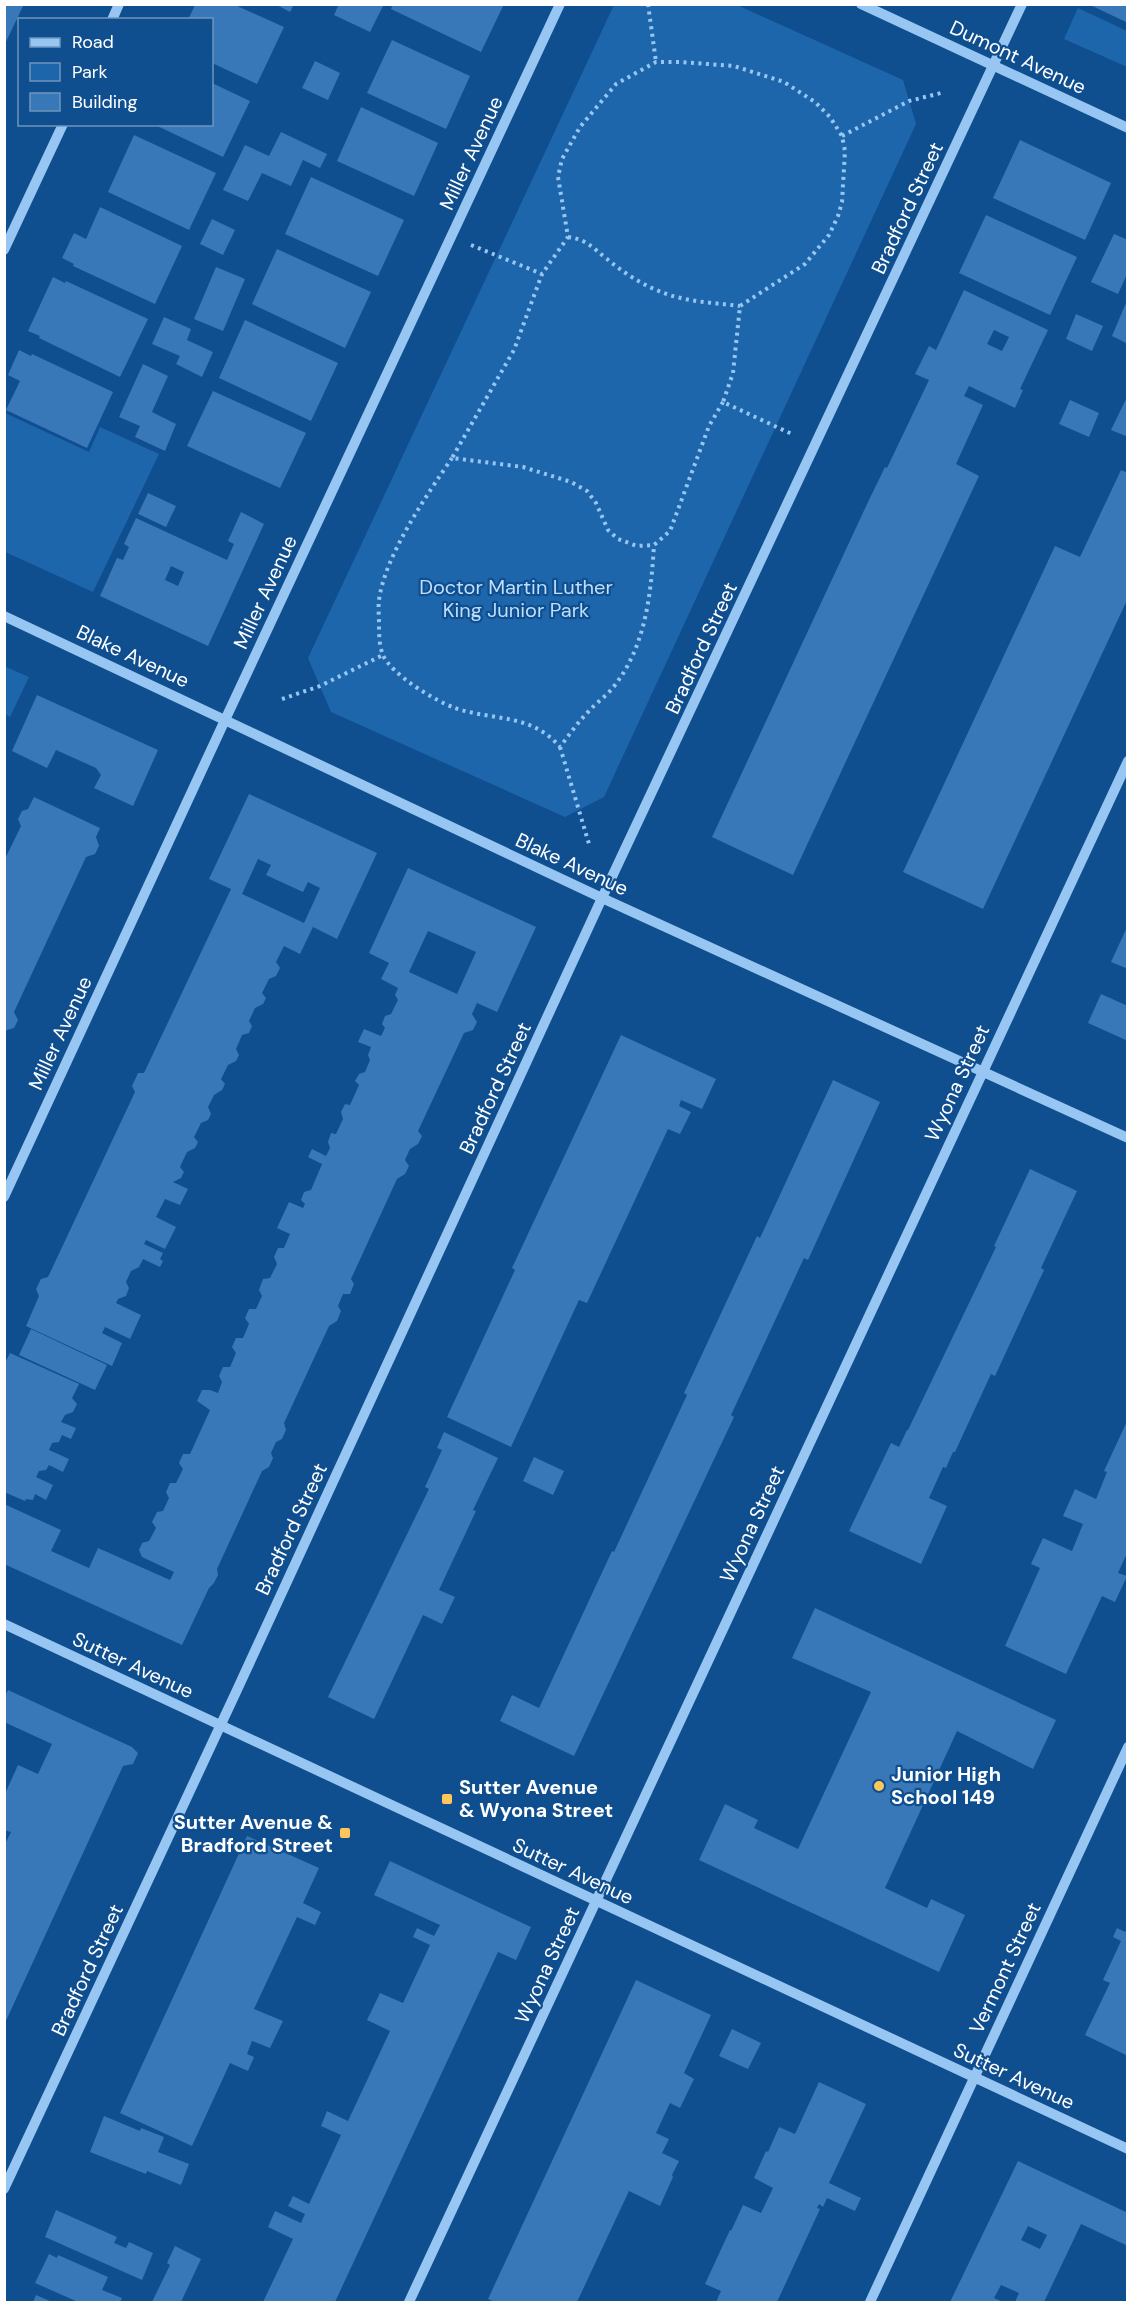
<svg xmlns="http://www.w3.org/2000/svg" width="1132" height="2307" viewBox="0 0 1132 2307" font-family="'DM Sans',sans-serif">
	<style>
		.green { fill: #1e66ac }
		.building { fill: #3878b9; fill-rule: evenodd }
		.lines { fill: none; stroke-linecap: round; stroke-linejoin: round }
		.path { stroke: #98c6f3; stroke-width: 4; stroke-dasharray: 3 4.5; stroke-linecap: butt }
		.minor { stroke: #98c6f3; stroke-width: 10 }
		.poi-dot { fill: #ffc65a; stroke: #0f4e8f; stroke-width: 2 }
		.labels { text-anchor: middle; stroke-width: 4.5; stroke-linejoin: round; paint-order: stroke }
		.street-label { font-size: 20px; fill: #fff; stroke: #0f4e8f }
		.park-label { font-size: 20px; fill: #bfdffe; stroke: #0f4e8f }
		.poi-label { font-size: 20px; font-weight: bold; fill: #fff; stroke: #0f4e8f; text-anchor: start }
	</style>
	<rect width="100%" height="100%" fill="#0f4e8f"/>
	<g class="green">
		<path d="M 614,5 L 737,5 L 903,80 L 916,124 L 604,797 L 565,817 L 331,712 L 308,658 Z"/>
		<path d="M 1078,8 L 1127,31 L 1127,67 L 1064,39 Z"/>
		<path d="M 5,413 L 89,452 L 100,427 L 159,454 L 93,592 L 5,552 Z"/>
		<path d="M 4,666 L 29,677 L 10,717 L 5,714 Z"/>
	</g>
	<g class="building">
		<path d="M 4,4 L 24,4 L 4,46 Z"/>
		<path d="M 275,4 L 294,4 L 290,12 Z"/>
		<path d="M 339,4 L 384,4 L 370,32 L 334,15 Z"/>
		<path d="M 393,4 L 504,4 L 481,52 L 391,9 Z"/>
		<path d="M 1088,4 L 1128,4 L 1128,23 Z"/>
		<path d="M 195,5 L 235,5 L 284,27 L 257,84 L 212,63 L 212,20 L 188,20 Z"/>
		<path d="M 392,40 L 470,76 L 446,129 L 367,93 Z"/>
		<path d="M 315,61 L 340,73 L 328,100 L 302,88 Z"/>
		<path d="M 212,83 L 250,101 L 223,157 L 153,124 L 212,124 Z"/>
		<path d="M 361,107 L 438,143 L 414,196 L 337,161 Z"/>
		<path d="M 281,132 L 327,154 L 320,168 L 303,160 L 291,186 L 262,173 L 248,201 L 223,190 L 245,145 L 269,156 Z"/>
		<path d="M 134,135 L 216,173 L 189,230 L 108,192 Z"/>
		<path d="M 1020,140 L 1111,183 L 1085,240 L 993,198 Z"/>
		<path d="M 311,177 L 404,220 L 378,276 L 285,234 Z"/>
		<path d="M 100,207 L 182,246 L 155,304 L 73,266 L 74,264 L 62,258 L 74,233 L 86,239 Z"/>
		<path d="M 986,215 L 1077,257 L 1050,315 L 959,273 Z"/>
		<path d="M 212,219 L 235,230 L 223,255 L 200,244 Z"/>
		<path d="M 1114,234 L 1128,240 L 1128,272 L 1118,294 L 1091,282 Z"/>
		<path d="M 277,249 L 371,292 L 345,348 L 252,304 Z"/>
		<path d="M 216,267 L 245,279 L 223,331 L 194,319 Z"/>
		<path d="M 53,277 L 65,283 L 66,281 L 148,319 L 120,377 L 39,338 L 40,336 L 28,331 Z"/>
		<path d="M 964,290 L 1048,330 L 1020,389 L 1023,390 L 1015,408 L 969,386 L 964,396 L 983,405 L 956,464 L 979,476 L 793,875 L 712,837 L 868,502 L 885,467 L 887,468 L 929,380 L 915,374 L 929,346 L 936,350 ZM 994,330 L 1009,337 L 1002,351 L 987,344 Z"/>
		<path d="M 1128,298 L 1128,344 L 1112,336 Z"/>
		<path d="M 1076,314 L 1103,326 L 1092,351 L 1066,339 Z"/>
		<path d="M 164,317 L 191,329 L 187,340 L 213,352 L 202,377 L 176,364 L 180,356 L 152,344 Z"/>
		<path d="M 245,320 L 338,363 L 311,421 L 219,378 Z"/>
		<path d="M 19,350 L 31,356 L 32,354 L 113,392 L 87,448 L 6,410 L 20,381 L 8,375 Z"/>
		<path d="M 143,364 L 168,376 L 152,412 L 176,424 L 165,451 L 135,437 L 140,426 L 119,417 Z"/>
		<path d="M 213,391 L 306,433 L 280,488 L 187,446 Z"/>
		<path d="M 1128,395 L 1128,437 L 1111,430 Z"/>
		<path d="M 1070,400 L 1099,413 L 1089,437 L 1059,424 Z"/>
		<path d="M 1121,470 L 1128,473 L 1128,598 L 983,909 L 903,872 L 1055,546 L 1080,557 Z"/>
		<path d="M 148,493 L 176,506 L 166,527 L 138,514 Z"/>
		<path d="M 241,512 L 264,524 L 208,646 L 100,596 L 117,558 L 123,560 L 129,547 L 124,544 L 136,518 L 227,560 L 234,544 L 228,541 ZM 171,566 L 184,572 L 178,586 L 165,580 Z"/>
		<path d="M 37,695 L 158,750 L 133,806 L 94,788 L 101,775 L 96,768 L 56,750 L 47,768 L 12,751 Z"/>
		<path d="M 249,794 L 377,853 L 337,939 L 313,927 L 300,954 L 284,946 L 276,962 L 280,968 L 276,976 L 269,979 L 262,993 L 266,998 L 263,1004 L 255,1008 L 249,1021 L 252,1026 L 249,1033 L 242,1035 L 236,1049 L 239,1055 L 236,1061 L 228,1065 L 221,1079 L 225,1084 L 222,1090 L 214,1095 L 208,1107 L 211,1114 L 208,1120 L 201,1123 L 194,1137 L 198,1142 L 195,1148 L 187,1152 L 180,1167 L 184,1172 L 181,1178 L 173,1182 L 188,1189 L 180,1205 L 165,1199 L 156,1217 L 176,1227 L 165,1249 L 146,1240 L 144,1244 L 163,1253 L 160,1259 L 163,1261 L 160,1267 L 143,1259 L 139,1267 L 131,1271 L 126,1282 L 129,1288 L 126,1296 L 118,1299 L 116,1303 L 141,1315 L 130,1339 L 105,1327 L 102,1333 L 122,1343 L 112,1366 L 26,1326 L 39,1296 L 36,1289 L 41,1279 L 48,1277 L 135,1092 L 132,1086 L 138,1073 L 144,1073 L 231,889 L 209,879 ZM 258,859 L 271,865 L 266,875 L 303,892 L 308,882 L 320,888 L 304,923 L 242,894 Z"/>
		<path d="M 34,797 L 100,828 L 96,837 L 99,846 L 95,854 L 86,857 L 14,1012 L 18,1020 L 14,1028 L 4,1031 L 4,861 L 21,826 L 18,819 L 22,811 L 28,809 Z"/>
		<path d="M 408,868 L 536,927 L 497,1012 L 477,1003 L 472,1014 L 477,1022 L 473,1030 L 464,1033 L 418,1131 L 422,1136 L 418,1144 L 410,1149 L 405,1160 L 409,1166 L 405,1174 L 397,1179 L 351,1279 L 354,1284 L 350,1294 L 343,1294 L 338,1306 L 341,1311 L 337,1321 L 329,1326 L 284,1423 L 286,1430 L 282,1439 L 276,1442 L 271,1453 L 273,1458 L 269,1467 L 262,1471 L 217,1569 L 218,1575 L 214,1583 L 209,1588 L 182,1645 L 4,1564 L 4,1504 L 61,1530 L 51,1551 L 89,1568 L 98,1548 L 170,1580 L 174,1572 L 142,1557 L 139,1550 L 142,1543 L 149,1541 L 156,1528 L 152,1522 L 157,1512 L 163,1511 L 169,1498 L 166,1492 L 170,1483 L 176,1483 L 183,1469 L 179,1463 L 183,1454 L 190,1454 L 210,1410 L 197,1401 L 202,1390 L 210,1390 L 218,1393 L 222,1382 L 219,1376 L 223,1367 L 230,1367 L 236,1353 L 232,1347 L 236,1338 L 243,1338 L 249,1324 L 245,1318 L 249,1309 L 256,1309 L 262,1296 L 259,1290 L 263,1279 L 270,1278 L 277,1264 L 274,1257 L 278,1248 L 284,1248 L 290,1234 L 277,1228 L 289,1202 L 303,1208 L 305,1204 L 301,1200 L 304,1192 L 311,1190 L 322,1164 L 308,1157 L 312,1149 L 326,1156 L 330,1148 L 328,1142 L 331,1133 L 336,1134 L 343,1119 L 341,1112 L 345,1104 L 350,1105 L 359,1085 L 355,1081 L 359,1074 L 365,1072 L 370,1060 L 368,1055 L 371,1047 L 358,1042 L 364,1029 L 381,1036 L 385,1028 L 382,1024 L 385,1016 L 391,1014 L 398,1000 L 395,995 L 398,988 L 381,979 L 389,963 L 369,953 ZM 428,931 L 476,952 L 457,994 L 409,972 Z"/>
		<path d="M 1128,925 L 1128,969 L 1111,962 Z"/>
		<path d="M 1101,994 L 1128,1006 L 1128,1041 L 1088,1023 Z"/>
		<path d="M 621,1035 L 716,1079 L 702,1109 L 681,1100 L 679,1106 L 691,1112 L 680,1134 L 668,1129 L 587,1303 L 579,1300 L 511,1447 L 447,1417 L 515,1270 L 512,1268 Z"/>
		<path d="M 833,1080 L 880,1102 L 808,1260 L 804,1258 L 792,1284 L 731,1415 L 734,1417 L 574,1756 L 500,1721 L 512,1695 L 539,1708 L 612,1551 L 614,1552 L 687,1395 L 684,1393 L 757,1236 L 760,1238 Z"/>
		<path d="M 1030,1169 L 1077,1191 L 1041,1268 L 1044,1270 L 995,1376 L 991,1374 L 955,1452 L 953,1452 L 946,1468 L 943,1467 L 929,1498 L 947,1506 L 921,1564 L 849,1531 L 891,1443 L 899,1447 L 907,1430 L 908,1430 L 996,1247 L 994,1246 Z"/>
		<path d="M 31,1329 L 107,1365 L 95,1390 L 19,1355 Z"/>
		<path d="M 10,1353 L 79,1384 L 72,1398 L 77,1404 L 73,1412 L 65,1415 L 61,1422 L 76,1428 L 71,1439 L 62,1435 L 59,1442 L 52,1443 L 49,1450 L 69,1459 L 63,1472 L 49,1465 L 46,1470 L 39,1471 L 36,1477 L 53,1485 L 46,1500 L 35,1494 L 33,1500 L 26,1499 L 25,1501 L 4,1492 L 4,1365 Z"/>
		<path d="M 1128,1419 L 1128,1551 L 1118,1573 L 1127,1576 L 1115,1602 L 1102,1596 L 1066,1674 L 1005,1646 L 1040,1568 L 1031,1564 L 1043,1538 L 1072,1551 L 1083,1524 L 1063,1516 L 1075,1489 L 1096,1499 L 1107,1472 L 1104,1471 Z"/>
		<path d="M 444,1432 L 498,1458 L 473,1510 L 476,1511 L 439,1590 L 455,1597 L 442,1624 L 423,1615 L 374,1719 L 328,1697 L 429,1489 L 425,1487 L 442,1450 L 437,1448 Z"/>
		<path d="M 534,1457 L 564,1471 L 553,1495 L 523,1481 Z"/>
		<path d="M 815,1608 L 1056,1720 L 1033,1769 L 957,1731 L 885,1888 L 927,1908 L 931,1899 L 965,1915 L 939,1972 L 699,1860 L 725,1804 L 758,1820 L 754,1828 L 798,1849 L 871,1692 L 792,1658 Z"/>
		<path d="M 8,1690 L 132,1747 L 138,1753 L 133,1764 L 123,1766 L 4,2025 L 4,1846 L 11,1832 L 4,1830 L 4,1796 L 18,1765 L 38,1774 L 52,1744 L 4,1722 L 4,1698 Z"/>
		<path d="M 247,1836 L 319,1868 L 303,1903 L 321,1912 L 315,1925 L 297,1917 L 254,2009 L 283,2021 L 270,2048 L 252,2041 L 247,2054 L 254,2057 L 248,2071 L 230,2063 L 192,2146 L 120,2113 Z"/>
		<path d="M 390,1861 L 531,1927 L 516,1960 L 498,1952 L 335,2302 L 263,2302 L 293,2239 L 268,2227 L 275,2211 L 301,2223 L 305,2214 L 288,2206 L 293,2196 L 309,2204 L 341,2135 L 321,2126 L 327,2111 L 348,2121 L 390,2031 L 367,2020 L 380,1993 L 403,2003 L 430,1945 L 413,1937 L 417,1928 L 434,1936 L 440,1925 L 374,1895 Z"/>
		<path d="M 1117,1928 L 1125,1932 L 1128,1928 L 1128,2056 L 1085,2035 L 1110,1983 L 1103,1980 L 1121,1941 L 1113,1937 Z"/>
		<path d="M 636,1980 L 711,2015 L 684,2073 L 694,2079 L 680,2108 L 670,2103 L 656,2133 L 669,2139 L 662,2153 L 679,2161 L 672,2175 L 673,2177 L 660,2206 L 629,2191 L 577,2302 L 495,2302 L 488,2299 Z"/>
		<path d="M 732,2029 L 761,2043 L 748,2069 L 719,2056 Z"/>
		<path d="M 819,2082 L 866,2104 L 829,2183 L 861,2198 L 855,2211 L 827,2198 L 823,2207 L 819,2204 L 817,2208 L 820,2209 L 777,2302 L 716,2302 L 721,2291 L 705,2284 L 730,2230 L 731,2231 L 743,2205 L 761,2213 L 773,2188 L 754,2178 L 766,2151 L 768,2152 L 779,2127 L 795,2134 Z"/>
		<path d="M 104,2116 L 140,2131 L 141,2128 L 164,2137 L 158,2152 L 189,2164 L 181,2185 L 147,2171 L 146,2174 L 90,2152 Z"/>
		<path d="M 1018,2161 L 1128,2213 L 1128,2246 L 1081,2224 L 1044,2302 L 1015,2302 L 1019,2293 L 1001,2285 L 994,2298 L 1003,2302 L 950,2302 ZM 1028,2226 L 1047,2235 L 1040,2249 L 1021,2240 Z"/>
		<path d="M 56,2210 L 117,2237 L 114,2243 L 126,2248 L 129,2242 L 153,2253 L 142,2280 L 45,2237 Z"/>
		<path d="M 175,2246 L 201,2259 L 181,2302 L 152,2302 L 170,2265 L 167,2263 Z"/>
		<path d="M 49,2254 L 57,2258 L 58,2255 L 108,2277 L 102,2290 L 122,2298 L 120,2302 L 78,2302 L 35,2283 Z"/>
		<path d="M 36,2295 L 52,2302 L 33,2302 Z"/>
	</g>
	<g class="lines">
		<g class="path">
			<path d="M 648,4 L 656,62"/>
			<path d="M 842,136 L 909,101 L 941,93"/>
			<path d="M 568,237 C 586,239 593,248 607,259 C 620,270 635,280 650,287 C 679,302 708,302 740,306"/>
			<path d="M 471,245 L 542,274"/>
			<path d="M 723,402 L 709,426 L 670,531 L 654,545 L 637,546 L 618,539 L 608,530 L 596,503 L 587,491 L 571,482 L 523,467 L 452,458 L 514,350 L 542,274 L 568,237 L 558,177 L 562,159 L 580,127 L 616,84 L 656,62 L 681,62 L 734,66 L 784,82 L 815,102 L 830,117 L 842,136 L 845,151 L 842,202 L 838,216 L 829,235 L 805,264 L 740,306 L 733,373 L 723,402 L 794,435"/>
			<path d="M 452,458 C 427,495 385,555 379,600 C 378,607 379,615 379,623 C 379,632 379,646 383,655 C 391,674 435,701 455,708 C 493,721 531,713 560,747 C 569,735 578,722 589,711 C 597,702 608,695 615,685 C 646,645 651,593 654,545"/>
			<path d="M 282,699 L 320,686 L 383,655"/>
			<path d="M 560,747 L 589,844"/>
		</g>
		<g class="minor">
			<path d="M 861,4 L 1128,128"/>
			<path d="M 112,20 L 119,4"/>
			<path d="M 4,250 L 63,124"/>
			<path d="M 4,616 L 602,898 L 1128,1138"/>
			<path d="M 4,1197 L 225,720 L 560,4"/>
			<path d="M 4,1624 L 1128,2149"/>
			<path d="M 4,2189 L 237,1690 L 602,898 L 1022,4"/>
			<path d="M 409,2302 L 1128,761"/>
			<path d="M 870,2302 L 1128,1747"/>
		</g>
	</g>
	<g class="poi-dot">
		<circle cx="879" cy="1786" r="6"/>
		<rect x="441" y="1793" width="12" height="12" rx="3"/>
		<rect x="339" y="1827" width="12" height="12" rx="3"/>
	</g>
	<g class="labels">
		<g class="street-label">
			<text transform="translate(1018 57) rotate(25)" y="7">Dumont Avenue</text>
			<text transform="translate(471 153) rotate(-65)" y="7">Miller Avenue</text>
			<text transform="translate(907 208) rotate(-65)" y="7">Bradford Street</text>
			<text transform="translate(265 592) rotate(-65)" y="7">Miller Avenue</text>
			<text transform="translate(701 648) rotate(-65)" y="7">Bradford Street</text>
			<text transform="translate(133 656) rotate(25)" y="7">Blake Avenue</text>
			<text transform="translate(572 864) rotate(25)" y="7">Blake Avenue</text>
			<text transform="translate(60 1033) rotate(-65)" y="7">Miller Avenue</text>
			<text transform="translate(957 1083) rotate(-65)" y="7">Wyona Street</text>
			<text transform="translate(495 1088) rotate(-65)" y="7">Bradford Street</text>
			<text transform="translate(752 1524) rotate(-65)" y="7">Wyona Street</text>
			<text transform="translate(291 1529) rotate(-65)" y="7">Bradford Street</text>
			<text transform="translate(133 1665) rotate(25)" y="7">Sutter Avenue</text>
			<text transform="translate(573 1871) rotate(25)" y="7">Sutter Avenue</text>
			<text transform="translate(547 1965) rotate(-65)" y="7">Wyona Street</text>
			<text transform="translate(1005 1968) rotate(-65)" y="7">Vermont Street</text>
			<text transform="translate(87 1970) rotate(-65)" y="7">Bradford Street</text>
			<text transform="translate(1014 2076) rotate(25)" y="7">Sutter Avenue</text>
		</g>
		<g class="park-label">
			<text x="516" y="594">Doctor Martin Luther<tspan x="516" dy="23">King Junior Park</tspan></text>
		</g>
		<g class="poi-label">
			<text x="891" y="1781">Junior High<tspan x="891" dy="23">School 149</tspan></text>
			<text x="459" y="1794">Sutter Avenue<tspan x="459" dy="23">&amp; Wyona Street</tspan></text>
			<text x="333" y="1829" text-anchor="end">Sutter Avenue &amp;<tspan x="333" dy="23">Bradford Street</tspan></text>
		</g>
	</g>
	<rect width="1132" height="2307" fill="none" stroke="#ffffff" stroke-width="12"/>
	<rect x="18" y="18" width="195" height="108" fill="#0f4e8f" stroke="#6f95bc" stroke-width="1.5"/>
	<rect x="30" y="38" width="30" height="9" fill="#98c6f3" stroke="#6f95bc" stroke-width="1.5"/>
	<text x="72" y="48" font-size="18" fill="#ffffff">Road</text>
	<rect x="30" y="63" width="30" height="18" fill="#1e66ac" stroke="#6f95bc" stroke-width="1.5"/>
	<text x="72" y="78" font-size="18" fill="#ffffff">Park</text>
	<rect x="30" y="93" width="30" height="18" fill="#3878b9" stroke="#6f95bc" stroke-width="1.5"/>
	<text x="72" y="108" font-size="18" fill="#ffffff">Building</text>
</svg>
